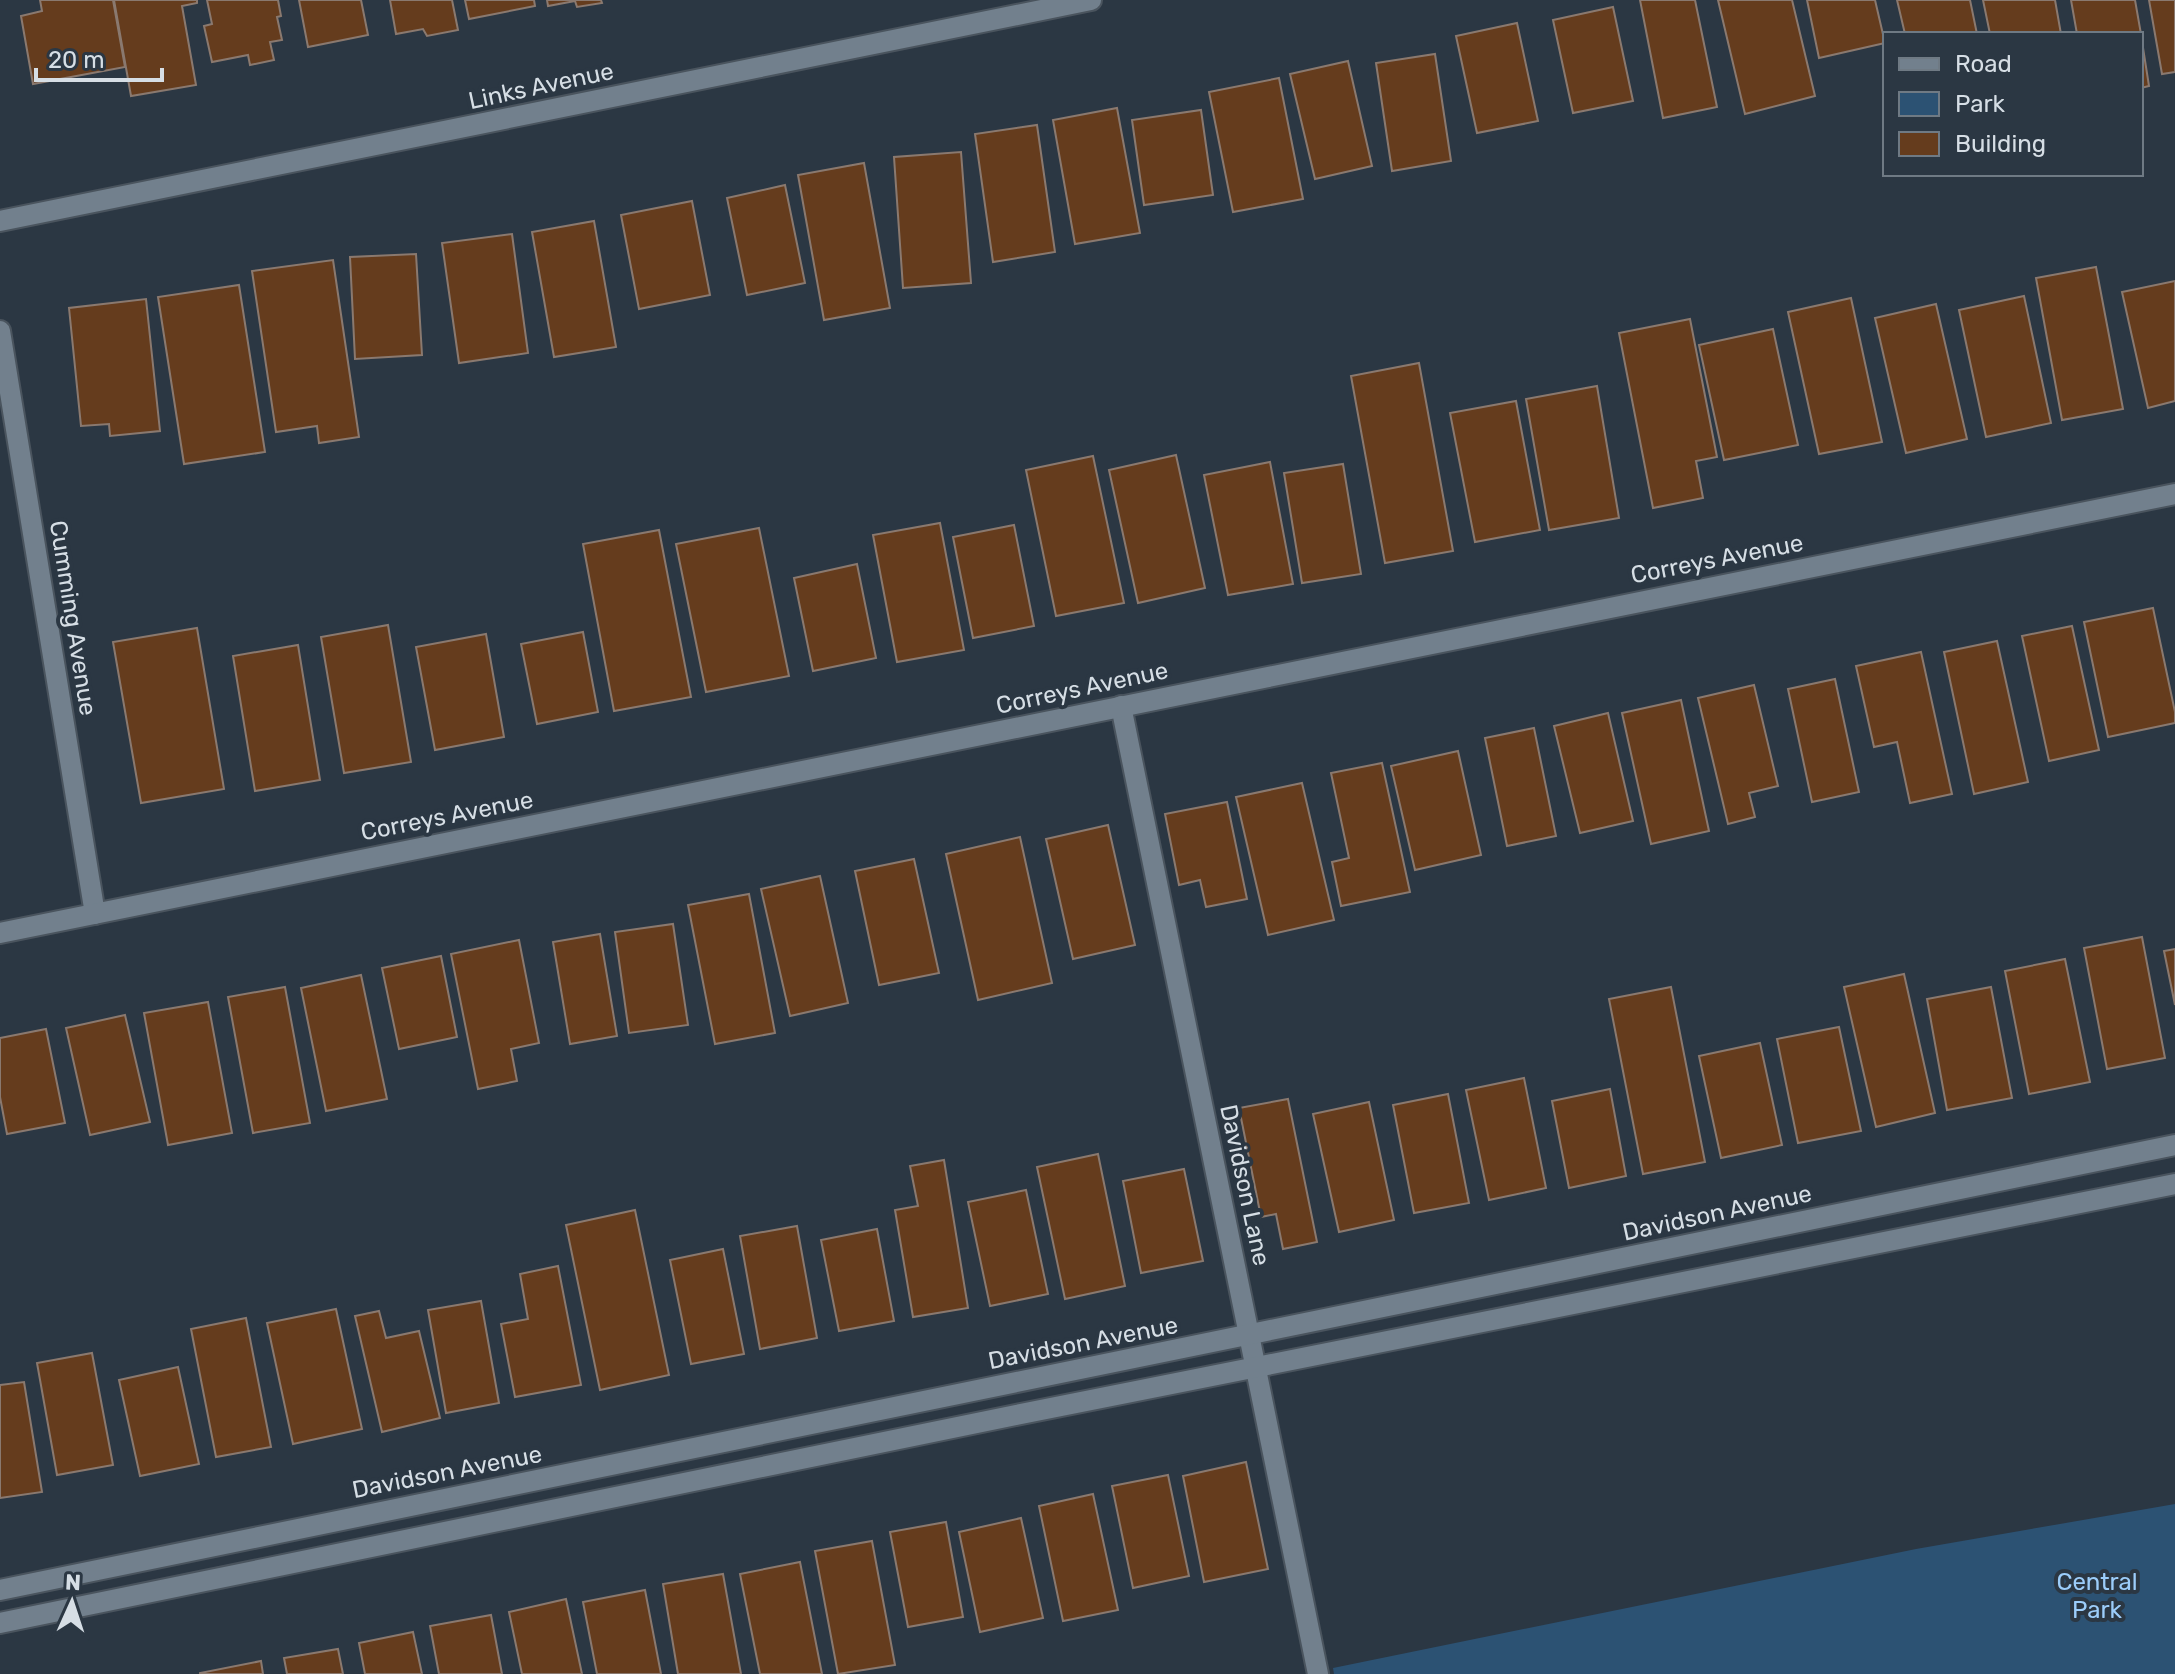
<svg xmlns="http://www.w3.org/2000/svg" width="2175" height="1674" viewBox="0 0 2175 1674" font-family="Rubik,sans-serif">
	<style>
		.green { fill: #2c5273 }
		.building { fill: #653c1d; stroke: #8a796f; stroke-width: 2 }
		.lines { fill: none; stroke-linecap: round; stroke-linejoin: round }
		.minor-casing { stroke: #4a545e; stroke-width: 24 }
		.minor { stroke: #72808d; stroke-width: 20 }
		.labels { text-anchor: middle; stroke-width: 8; stroke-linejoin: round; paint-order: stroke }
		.street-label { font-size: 24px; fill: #d6dee5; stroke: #2b3743 }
		.park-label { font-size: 24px; fill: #9ccdfa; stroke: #2b3743 }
	</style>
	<rect width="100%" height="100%" fill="#2b3743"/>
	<path class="green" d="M 2175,1504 L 2175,1674 L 1334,1674 L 1333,1668 L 1916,1549 Z"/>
	<g class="building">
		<path d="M 40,0 L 113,0 L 125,67 L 33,84 L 21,16 L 42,11 Z"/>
		<path d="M 114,0 L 197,0 L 197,3 L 182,6 L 196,85 L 131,96 Z"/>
		<path d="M 207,0 L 278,0 L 281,16 L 277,17 L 282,40 L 270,42 L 274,60 L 250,65 L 248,55 L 212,62 L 204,26 L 212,24 Z"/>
		<path d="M 299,0 L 361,0 L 368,35 L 308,47 Z"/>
		<path d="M 390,0 L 452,0 L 458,30 L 427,36 L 423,29 L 396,34 Z"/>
		<path d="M 465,0 L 534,0 L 535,6 L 469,19 Z"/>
		<path d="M 547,0 L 601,0 L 602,3 L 577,7 L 575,1 L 548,6 Z"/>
		<path d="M 1640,0 L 1695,0 L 1717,107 L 1663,118 Z"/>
		<path d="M 1718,0 L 1792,0 L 1815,96 L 1745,114 Z"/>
		<path d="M 1807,0 L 1875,0 L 1885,43 L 1819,58 Z"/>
		<path d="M 1897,0 L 1970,0 L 1977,34 L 1905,34 Z"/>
		<path d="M 1983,0 L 2055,0 L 2061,34 L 1990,34 Z"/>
		<path d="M 2071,0 L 2135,0 L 2141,34 L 2077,34 Z"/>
		<path d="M 2149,0 L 2175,0 L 2175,72 L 2162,74 Z"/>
		<path d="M 1613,7 L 1633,101 L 1573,113 L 1553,20 Z"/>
		<path d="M 1517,23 L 1538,121 L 1477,133 L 1456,36 Z"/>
		<path d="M 2141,35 L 2149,86 L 2141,88 Z"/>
		<path d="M 1435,54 L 1451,161 L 1392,171 L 1376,63 Z"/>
		<path d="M 1348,61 L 1372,166 L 1315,179 L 1290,74 Z"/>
		<path d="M 1279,78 L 1303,199 L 1233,212 L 1209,92 Z"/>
		<path d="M 1117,108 L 1140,233 L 1075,244 L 1053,120 Z"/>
		<path d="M 1201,110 L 1213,195 L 1144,205 L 1132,120 Z"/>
		<path d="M 1037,125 L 1055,252 L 993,262 L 975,134 Z"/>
		<path d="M 961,152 L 971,283 L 903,288 L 894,157 Z"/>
		<path d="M 864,163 L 890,308 L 824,320 L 798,175 Z"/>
		<path d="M 785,185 L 805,283 L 747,295 L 727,198 Z"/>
		<path d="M 692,201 L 710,295 L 639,309 L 621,215 Z"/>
		<path d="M 594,221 L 616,347 L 554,357 L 532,232 Z"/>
		<path d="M 512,234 L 528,353 L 459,363 L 442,243 Z"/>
		<path d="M 416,254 L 422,355 L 355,359 L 350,257 Z"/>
		<path d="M 333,260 L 359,437 L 319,443 L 317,426 L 276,432 L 252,271 Z"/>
		<path d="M 2096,267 L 2123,409 L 2062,420 L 2036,278 Z"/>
		<path d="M 2175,281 L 2175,401 L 2148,408 L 2122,292 Z"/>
		<path d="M 239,285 L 265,452 L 184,464 L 158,297 Z"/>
		<path d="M 2024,296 L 2051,423 L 1986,437 L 1959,310 Z"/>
		<path d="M 1851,298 L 1882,442 L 1819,454 L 1788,312 Z"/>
		<path d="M 146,299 L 160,431 L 110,436 L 109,424 L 81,426 L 69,308 Z"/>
		<path d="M 1936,304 L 1967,439 L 1906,453 L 1875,318 Z"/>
		<path d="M 1690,319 L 1717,457 L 1696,461 L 1703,498 L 1653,508 L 1619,333 Z"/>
		<path d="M 1773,329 L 1798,445 L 1724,460 L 1699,345 Z"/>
		<path d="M 1419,363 L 1453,551 L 1385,563 L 1351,376 Z"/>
		<path d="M 1597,386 L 1619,518 L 1549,530 L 1526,399 Z"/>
		<path d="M 1516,401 L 1540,530 L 1475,542 L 1450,413 Z"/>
		<path d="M 1176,455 L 1205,588 L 1138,603 L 1109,470 Z"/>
		<path d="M 1093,456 L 1124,603 L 1056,616 L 1026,470 Z"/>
		<path d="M 1270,462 L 1293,584 L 1228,595 L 1204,475 Z"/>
		<path d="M 1343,464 L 1361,574 L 1302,583 L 1284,473 Z"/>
		<path d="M 940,523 L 964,650 L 897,662 L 873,535 Z"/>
		<path d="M 1014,525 L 1034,626 L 973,638 L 953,537 Z"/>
		<path d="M 759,528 L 789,676 L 706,692 L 676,544 Z"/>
		<path d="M 659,530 L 691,697 L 614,711 L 583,544 Z"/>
		<path d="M 857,564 L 876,658 L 813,671 L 794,578 Z"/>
		<path d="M 2153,608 L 2175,712 L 2175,723 L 2108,737 L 2084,622 Z"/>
		<path d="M 388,625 L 411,762 L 344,773 L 321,637 Z"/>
		<path d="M 2072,626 L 2099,750 L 2049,761 L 2022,636 Z"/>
		<path d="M 197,628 L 224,789 L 141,803 L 113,642 Z"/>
		<path d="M 583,632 L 598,712 L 537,724 L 521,644 Z"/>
		<path d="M 486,634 L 504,737 L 435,750 L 416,647 Z"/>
		<path d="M 1997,641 L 2028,782 L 1974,794 L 1944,652 Z"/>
		<path d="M 298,645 L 320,780 L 255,791 L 233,656 Z"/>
		<path d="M 1921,652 L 1952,794 L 1910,803 L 1897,742 L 1874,747 L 1856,666 Z"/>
		<path d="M 1835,679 L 1859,792 L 1812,802 L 1788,689 Z"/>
		<path d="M 1754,685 L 1778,786 L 1749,793 L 1755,817 L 1728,824 L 1698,698 Z"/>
		<path d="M 1681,700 L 1709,831 L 1651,844 L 1622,713 Z"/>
		<path d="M 1608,713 L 1633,821 L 1580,833 L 1554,726 Z"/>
		<path d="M 1534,728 L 1556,836 L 1507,846 L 1485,738 Z"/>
		<path d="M 1458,751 L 1481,855 L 1415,870 L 1391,766 Z"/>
		<path d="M 1382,763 L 1410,892 L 1341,906 L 1332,862 L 1349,858 L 1331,773 Z"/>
		<path d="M 1302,783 L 1334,920 L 1268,935 L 1236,797 Z"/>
		<path d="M 1227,802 L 1247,899 L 1206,907 L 1200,880 L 1179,885 L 1165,814 Z"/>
		<path d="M 1108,825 L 1135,945 L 1073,959 L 1046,839 Z"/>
		<path d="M 1020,837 L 1052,983 L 978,1000 L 946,854 Z"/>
		<path d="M 914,859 L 939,973 L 879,985 L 855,871 Z"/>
		<path d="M 820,876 L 848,1003 L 790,1016 L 761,889 Z"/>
		<path d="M 749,894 L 775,1033 L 715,1044 L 688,905 Z"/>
		<path d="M 673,924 L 688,1025 L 629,1033 L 615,932 Z"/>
		<path d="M 600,934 L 617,1036 L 570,1044 L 553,942 Z"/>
		<path d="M 2142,937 L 2165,1058 L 2107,1069 L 2084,948 Z"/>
		<path d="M 519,940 L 539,1043 L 511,1049 L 517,1081 L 478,1089 L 451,954 Z"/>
		<path d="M 2175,949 L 2175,1005 L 2164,951 Z"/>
		<path d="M 441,956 L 457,1037 L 399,1049 L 382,968 Z"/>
		<path d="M 2065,959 L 2090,1082 L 2029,1094 L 2005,971 Z"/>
		<path d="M 1904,974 L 1935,1113 L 1876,1127 L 1844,987 Z"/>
		<path d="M 361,975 L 387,1099 L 326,1111 L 301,988 Z"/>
		<path d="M 285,987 L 310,1123 L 253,1133 L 228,997 Z"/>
		<path d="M 1671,987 L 1705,1162 L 1643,1174 L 1609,999 Z"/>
		<path d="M 1991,987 L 2012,1098 L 1947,1110 L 1927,999 Z"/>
		<path d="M 208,1002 L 232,1133 L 168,1145 L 144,1013 Z"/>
		<path d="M 125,1015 L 150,1122 L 90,1135 L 66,1028 Z"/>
		<path d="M 1839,1027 L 1861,1131 L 1798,1143 L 1777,1039 Z"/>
		<path d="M 46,1029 L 65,1123 L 7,1134 L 0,1097 L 0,1038 Z"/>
		<path d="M 1760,1043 L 1782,1145 L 1721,1158 L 1699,1056 Z"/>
		<path d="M 1524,1078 L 1546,1188 L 1489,1200 L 1466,1090 Z"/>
		<path d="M 1610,1089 L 1626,1176 L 1569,1188 L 1552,1101 Z"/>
		<path d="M 1448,1094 L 1469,1203 L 1414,1213 L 1393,1105 Z"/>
		<path d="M 1288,1099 L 1317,1242 L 1283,1249 L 1276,1214 L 1261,1217 L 1239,1108 Z"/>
		<path d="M 1369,1102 L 1394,1220 L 1339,1232 L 1313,1114 Z"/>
		<path d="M 1098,1154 L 1125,1286 L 1065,1299 L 1037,1167 Z"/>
		<path d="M 944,1160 L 968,1308 L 913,1317 L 895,1210 L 918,1206 L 910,1166 Z"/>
		<path d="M 1184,1169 L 1203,1261 L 1141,1273 L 1123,1181 Z"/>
		<path d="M 1026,1190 L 1048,1294 L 990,1306 L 968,1202 Z"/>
		<path d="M 635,1210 L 669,1375 L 600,1390 L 566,1225 Z"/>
		<path d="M 797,1226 L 817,1338 L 760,1349 L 740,1236 Z"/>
		<path d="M 877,1229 L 894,1321 L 839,1331 L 821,1240 Z"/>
		<path d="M 723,1249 L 744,1354 L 691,1364 L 670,1260 Z"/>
		<path d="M 558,1266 L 581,1385 L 515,1397 L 501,1324 L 528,1319 L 520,1274 Z"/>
		<path d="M 481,1301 L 499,1403 L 446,1413 L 428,1310 Z"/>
		<path d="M 336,1309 L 362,1429 L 293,1444 L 267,1323 Z"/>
		<path d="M 379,1311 L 386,1338 L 419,1331 L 440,1418 L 382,1432 L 355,1316 Z"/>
		<path d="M 246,1318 L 271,1447 L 216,1457 L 191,1329 Z"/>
		<path d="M 92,1353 L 113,1465 L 57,1475 L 37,1363 Z"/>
		<path d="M 178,1367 L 199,1464 L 140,1476 L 119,1380 Z"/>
		<path d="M 24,1382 L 42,1492 L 0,1498 L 0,1385 Z"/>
		<path d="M 1246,1462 L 1268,1569 L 1204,1582 L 1183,1476 Z"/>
		<path d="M 1168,1475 L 1189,1576 L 1133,1588 L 1112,1486 Z"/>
		<path d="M 1093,1494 L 1118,1610 L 1063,1621 L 1039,1506 Z"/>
		<path d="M 1021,1518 L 1043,1618 L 980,1632 L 959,1532 Z"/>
		<path d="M 946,1522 L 963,1617 L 908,1627 L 890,1532 Z"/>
		<path d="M 872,1541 L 895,1665 L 838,1674 L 815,1551 Z"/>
		<path d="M 800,1562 L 822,1674 L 760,1674 L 740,1574 Z"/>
		<path d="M 723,1574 L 741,1674 L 678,1674 L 663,1584 Z"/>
		<path d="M 645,1590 L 661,1674 L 597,1674 L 583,1602 Z"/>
		<path d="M 566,1599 L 582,1674 L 522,1674 L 509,1612 Z"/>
		<path d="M 491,1615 L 502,1674 L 439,1674 L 430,1626 Z"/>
		<path d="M 413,1632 L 422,1674 L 365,1674 L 359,1643 Z"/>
		<path d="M 338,1649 L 343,1674 L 287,1674 L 284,1658 Z"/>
		<path d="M 261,1661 L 263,1674 L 200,1674 L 200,1673 Z"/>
	</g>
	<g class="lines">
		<g class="minor-casing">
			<g id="minor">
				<path d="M 0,221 L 1091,0"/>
				<path d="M 0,331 L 95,914"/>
				<path d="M 1121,706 L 1318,1674"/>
				<path d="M 0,933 L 2175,494"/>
				<path d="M 0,1590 L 2175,1145"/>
				<path d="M 0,1623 L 1016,1415 L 2175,1184"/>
			</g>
		</g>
		<use href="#minor" class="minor"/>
	</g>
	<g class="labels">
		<g class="street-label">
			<text transform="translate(541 86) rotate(-12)" y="8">Links Avenue</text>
			<text transform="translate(1717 559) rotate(-11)" y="8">Correys Avenue</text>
			<text transform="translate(73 618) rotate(81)" y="8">Cumming Avenue</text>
			<text transform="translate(1082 688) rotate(-12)" y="8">Correys Avenue</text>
			<text transform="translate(447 816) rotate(-11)" y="8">Correys Avenue</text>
			<text transform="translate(1245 1185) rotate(78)" y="8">Davidson Lane</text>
			<text transform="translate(1717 1213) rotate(-12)" y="8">Davidson Avenue</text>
			<text transform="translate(1083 1343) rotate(-11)" y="8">Davidson Avenue</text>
			<text transform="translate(447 1472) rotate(-11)" y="8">Davidson Avenue</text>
		</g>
		<g class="park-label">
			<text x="2097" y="1590">Central<tspan x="2097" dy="28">Park</tspan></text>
		</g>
	</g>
	<rect x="1883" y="32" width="260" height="144" fill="#2b3743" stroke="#6f7a84" stroke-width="2"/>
	<rect x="1899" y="58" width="40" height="12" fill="#72808d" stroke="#6f7a84" stroke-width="2"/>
	<text x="1955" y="72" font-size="24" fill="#d6dee5">Road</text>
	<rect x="1899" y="92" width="40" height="24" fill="#2c5273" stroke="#6f7a84" stroke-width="2"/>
	<text x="1955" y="112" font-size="24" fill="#d6dee5">Park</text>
	<rect x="1899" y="132" width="40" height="24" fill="#653c1d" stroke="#6f7a84" stroke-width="2"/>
	<text x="1955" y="152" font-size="24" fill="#d6dee5">Building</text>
	<g transform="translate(72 1602) rotate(3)" stroke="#2b3743" stroke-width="6" paint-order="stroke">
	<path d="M0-6L14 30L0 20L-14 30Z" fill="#d6dee5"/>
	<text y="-12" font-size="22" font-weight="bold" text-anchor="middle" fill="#d6dee5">N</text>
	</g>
	<path d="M36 68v12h126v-12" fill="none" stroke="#d6dee5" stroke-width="4"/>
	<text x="48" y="68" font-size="24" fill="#d6dee5" stroke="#2b3743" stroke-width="6" paint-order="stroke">20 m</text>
</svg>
